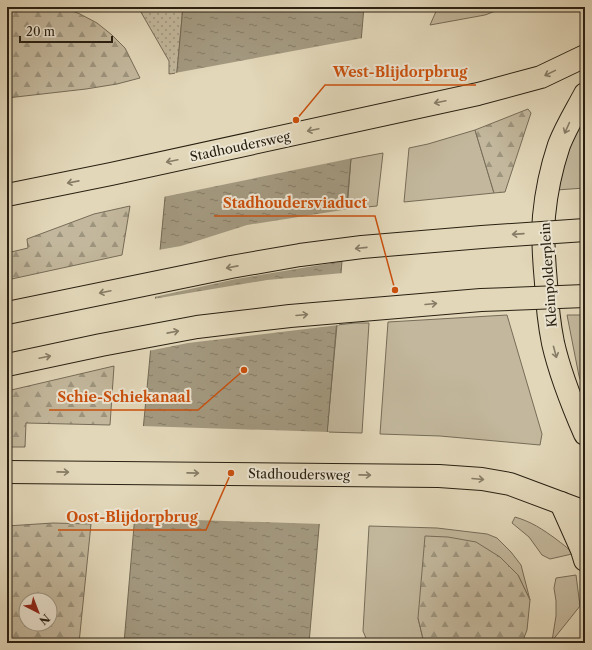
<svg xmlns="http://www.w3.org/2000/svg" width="592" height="650" viewBox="0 0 592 650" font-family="'Libre Caslon Text',serif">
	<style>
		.grass { fill: #c3b89d; stroke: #766c58 }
		.forest { fill: url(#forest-firs); stroke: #766c58; fill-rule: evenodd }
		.garden { fill: url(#garden-dots); stroke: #766c58 }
		.water { fill: url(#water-ripples); stroke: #726954 }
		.pier { fill: #e2d7b9 }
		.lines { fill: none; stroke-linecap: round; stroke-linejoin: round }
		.primary-casing { stroke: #292012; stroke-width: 24 }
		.motorway-casing { stroke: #292012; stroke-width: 24 }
		.primary { stroke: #e2d7b9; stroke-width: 22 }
		.motorway { stroke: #e2d7b9; stroke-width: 22 }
		.primary-bridge-casing { stroke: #292012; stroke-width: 24; stroke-linecap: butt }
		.motorway-bridge-casing { stroke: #292012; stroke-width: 24; stroke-linecap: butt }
		.primary-bridge { stroke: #e2d7b9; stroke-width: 22 }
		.motorway-bridge { stroke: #e2d7b9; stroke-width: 22 }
		.oneway { stroke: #867c66 }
		.labels { text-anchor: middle; stroke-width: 4; stroke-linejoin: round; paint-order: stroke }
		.street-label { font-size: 13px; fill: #292012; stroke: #ece5d2 }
		.leader { fill: none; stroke: #cb500d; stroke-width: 1.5 }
		.callout-dot { fill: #cb500d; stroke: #ece5d2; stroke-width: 1.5 }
		.callout-label { font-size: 14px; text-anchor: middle; font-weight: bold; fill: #cb500d; stroke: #ece5d2; stroke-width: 4; stroke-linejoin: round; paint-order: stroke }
	</style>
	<defs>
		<pattern id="forest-firs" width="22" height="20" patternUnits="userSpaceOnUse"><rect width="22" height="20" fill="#c3b89d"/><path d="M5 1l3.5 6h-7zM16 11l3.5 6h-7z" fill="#9e957f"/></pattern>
		<pattern id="garden-dots" width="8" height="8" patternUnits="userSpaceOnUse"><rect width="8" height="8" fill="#c3b89d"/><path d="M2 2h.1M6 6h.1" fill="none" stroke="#9e957f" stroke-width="1.8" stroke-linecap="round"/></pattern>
		<pattern id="water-ripples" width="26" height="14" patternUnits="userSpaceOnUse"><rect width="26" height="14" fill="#a39980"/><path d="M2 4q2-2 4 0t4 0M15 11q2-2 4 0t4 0" fill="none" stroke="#857c67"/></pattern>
	</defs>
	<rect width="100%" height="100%" fill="#e2d7b9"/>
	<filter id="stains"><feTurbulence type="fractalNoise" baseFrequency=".005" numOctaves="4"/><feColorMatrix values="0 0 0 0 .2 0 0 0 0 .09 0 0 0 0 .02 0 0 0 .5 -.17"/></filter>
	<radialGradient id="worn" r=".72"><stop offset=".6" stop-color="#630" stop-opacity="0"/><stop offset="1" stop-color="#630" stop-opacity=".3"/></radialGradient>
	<g class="grass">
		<path d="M 438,7 L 506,7 L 485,15 L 430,25 Z"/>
		<path d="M 585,119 L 585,188 L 556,190 L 566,154 L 577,131 Z"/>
		<path d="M 475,130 L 494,193 L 404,202 L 409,148 L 428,144 Z"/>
		<path d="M 383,153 L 377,206 L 347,209 L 351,159 Z"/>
		<path d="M 507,315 L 542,434 L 540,445 L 440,436 L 380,434 L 388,322 Z"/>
		<path d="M 567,315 L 585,315 L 585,393 L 579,376 Z"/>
		<path d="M 355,323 L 369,323 L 362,433 L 327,432 L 337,325 Z"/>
		<path d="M 515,517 C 532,522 542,529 556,539 C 562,544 568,547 572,554 L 550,559 L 542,555 L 529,537 L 512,523 Z"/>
		<path d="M 369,526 L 437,528 L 487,534 L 497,538 L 511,552 L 521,565 L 530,600 L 518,575 L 418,618 L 424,643 L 368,643 L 363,631 Z"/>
		<path d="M 576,575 L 580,606 L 552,641 L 556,616 L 556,601 L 554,588 L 556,578 Z"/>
	</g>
	<g class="forest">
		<path d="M 7,7 L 62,7 L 80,14 L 97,23 L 112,35 L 125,48 L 140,78 L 117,84 L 86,89 L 7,98 Z"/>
		<path d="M 528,109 L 531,113 L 505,192 L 494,193 L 475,130 Z"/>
		<path d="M 130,206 L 122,255 L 7,280 L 7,253 L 28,248 L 27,239 L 94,214 Z"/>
		<path d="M 114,366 L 110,425 L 26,423 L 25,447 L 7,447 L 7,391 Z"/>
		<path d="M 53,523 L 91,524 L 79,643 L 9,643 L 7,634 L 7,526 ZM 26,600 L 50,600 L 50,624 L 26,624 Z"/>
		<path d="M 425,536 L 448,537 L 476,542 L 500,557 L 518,575 L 530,600 L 527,630 L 522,643 L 424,643 L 418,618 Z"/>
	</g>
	<path class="garden" d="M 138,7 L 183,7 L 177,73 L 169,74 L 169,61 Z"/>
	<path class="water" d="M 183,7 L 364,7 L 309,643 L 124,643 L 134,526 Z"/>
	<g class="pier">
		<path d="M 363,38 L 353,158 L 163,197 L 175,73 Z"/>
		<path d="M 349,209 L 344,261 L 236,279 L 154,297 L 158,250 L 181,246 L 247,225 Z"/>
		<path d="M 343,273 L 339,325 L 188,343 L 148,351 L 153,299 L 267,280 Z"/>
		<path d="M 141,426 L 329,432 L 321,524 L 132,518 Z"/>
	</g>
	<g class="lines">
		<g class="primary-casing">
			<g id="primary">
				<path d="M 585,94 C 576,111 566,127 559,145 C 552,166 546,194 544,216 C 542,238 544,261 546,283 C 547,302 549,323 553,343 C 560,374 572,404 585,434"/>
				<path d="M 7,195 L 111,174 L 478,94 L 541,77 L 585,56"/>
				<path d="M 7,472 L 439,476 L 482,479 L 510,484 L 585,512"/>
			</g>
		</g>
		<g class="motorway-casing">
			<path id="motorway" d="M 561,503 L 582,550 L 585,560"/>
		</g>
		<use href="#primary" class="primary"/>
		<use href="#motorway" class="motorway"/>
		<g class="primary-bridge-casing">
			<path id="primary-bridge" d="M 7,313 L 231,267 L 300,255 L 362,247 L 482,237 L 585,230"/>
		</g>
		<g class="motorway-bridge-casing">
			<path id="motorway-bridge" d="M 7,365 L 101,345 L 197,327 L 290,316 L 481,300 L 585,296"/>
		</g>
		<use href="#primary-bridge" class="primary-bridge"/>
		<use href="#motorway-bridge" class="motorway-bridge"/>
	</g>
	<defs><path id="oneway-shaft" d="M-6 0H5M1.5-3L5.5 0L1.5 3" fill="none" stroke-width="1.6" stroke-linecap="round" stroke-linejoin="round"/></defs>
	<g class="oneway">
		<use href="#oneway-shaft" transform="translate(550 73) rotate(154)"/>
		<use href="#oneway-shaft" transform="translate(440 102) rotate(168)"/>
		<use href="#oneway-shaft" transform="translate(567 128) rotate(114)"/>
		<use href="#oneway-shaft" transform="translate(313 130) rotate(168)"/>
		<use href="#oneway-shaft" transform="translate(172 161) rotate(168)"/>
		<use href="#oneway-shaft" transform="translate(73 182) rotate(169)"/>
		<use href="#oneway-shaft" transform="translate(518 234) rotate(176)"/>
		<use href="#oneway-shaft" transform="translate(361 248) rotate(174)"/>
		<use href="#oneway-shaft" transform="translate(232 267) rotate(169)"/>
		<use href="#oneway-shaft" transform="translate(105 292) rotate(168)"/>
		<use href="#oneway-shaft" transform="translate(431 304) rotate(-5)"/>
		<use href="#oneway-shaft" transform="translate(302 315) rotate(-5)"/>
		<use href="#oneway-shaft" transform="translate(173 332) rotate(-11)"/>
		<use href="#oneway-shaft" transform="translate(555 352) rotate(75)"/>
		<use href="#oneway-shaft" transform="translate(45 357) rotate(-12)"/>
		<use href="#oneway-shaft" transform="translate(63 472) rotate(1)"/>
		<use href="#oneway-shaft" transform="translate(193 473) rotate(1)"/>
		<use href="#oneway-shaft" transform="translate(365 475) rotate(1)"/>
		<use href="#oneway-shaft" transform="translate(478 479) rotate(5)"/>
	</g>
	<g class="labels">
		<g class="street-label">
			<text transform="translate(240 146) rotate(-12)" y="5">Stadhoudersweg</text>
			<text transform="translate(548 275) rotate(-94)" y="5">Kleinpolderplein</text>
			<text transform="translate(299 474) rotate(1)" y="5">Stadhoudersweg</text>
		</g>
	</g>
	<path class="leader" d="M296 120L325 85H476M395 290L375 216H214M244 370L198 410H49M231 473L206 530H58"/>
	<g class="callout-dot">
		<circle cx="296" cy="120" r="4"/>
		<circle cx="395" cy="290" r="4"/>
		<circle cx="244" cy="370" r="4"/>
		<circle cx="231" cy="473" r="4"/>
	</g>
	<g class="callout-label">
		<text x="400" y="77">West-Blijdorpbrug</text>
		<text x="295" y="208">Stadhoudersviaduct</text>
		<text x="124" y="402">Schie-Schiekanaal</text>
		<text x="132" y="522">Oost-Blijdorpbrug</text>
	</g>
	<rect width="592" height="650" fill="none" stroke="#e2d7b9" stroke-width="24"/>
	<rect x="8" y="8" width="576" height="634" fill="none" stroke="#292012" stroke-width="2"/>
	<rect x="12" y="12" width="568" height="626" fill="none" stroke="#292012"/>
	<g transform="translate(38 612) rotate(138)"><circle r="19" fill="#ece5d2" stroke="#9e9685"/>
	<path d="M0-3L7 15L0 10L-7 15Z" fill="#8f2418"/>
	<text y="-6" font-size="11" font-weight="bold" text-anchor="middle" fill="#292012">N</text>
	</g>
	<path d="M20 36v6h92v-6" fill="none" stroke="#292012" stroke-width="2"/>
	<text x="26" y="36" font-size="12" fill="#292012" stroke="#ece5d2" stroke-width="3" paint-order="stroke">20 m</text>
	<rect width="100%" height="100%" filter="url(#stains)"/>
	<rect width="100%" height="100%" fill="url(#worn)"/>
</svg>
